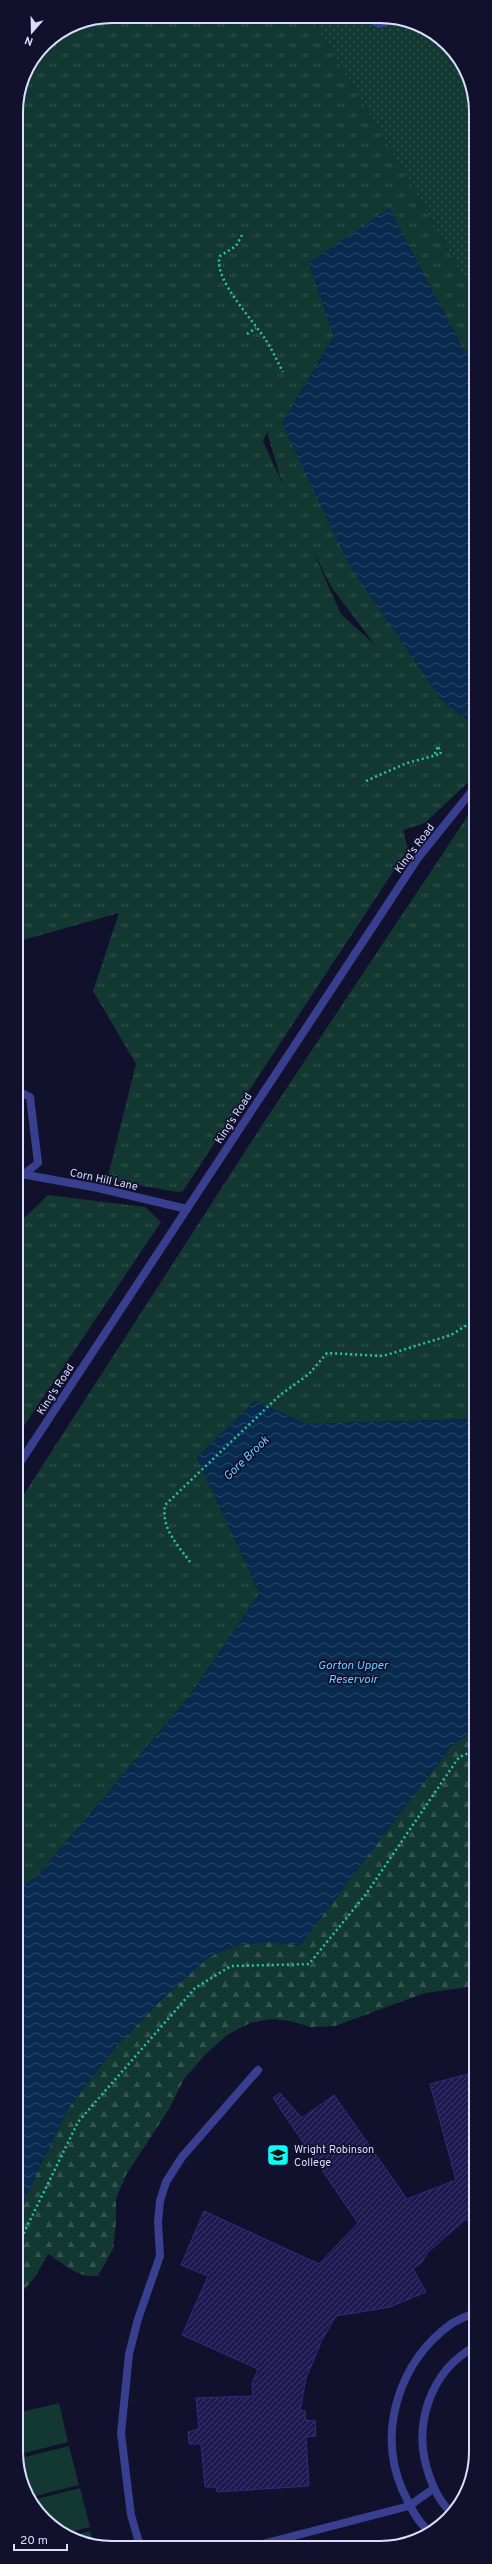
<svg xmlns="http://www.w3.org/2000/svg" width="492" height="2564" font-family="Overpass,sans-serif">
  <defs>
    <pattern id="grass-tufts" width="24" height="20" patternUnits="userSpaceOnUse"><rect width="24" height="20" fill="#123831"/><path d="M3 7l-1-3M5 7V3M7 7l1-3M15 17l-1-3M17 17v-4M19 17l1-3" fill="none" stroke="#345450"/></pattern>
    <pattern id="forest-firs" width="22" height="20" patternUnits="userSpaceOnUse"><rect width="22" height="20" fill="#123831"/><path d="M5 1l3.5 6h-7zM16 11l3.5 6h-7z" fill="#345450"/></pattern>
    <pattern id="park-dots" width="8" height="8" patternUnits="userSpaceOnUse"><rect width="8" height="8" fill="#123831"/><path d="M2 2h.1M6 6h.1" fill="none" stroke="#345450" stroke-width="1.8" stroke-linecap="round"/></pattern>
    <pattern id="water-waves" width="16" height="10" patternUnits="userSpaceOnUse"><rect width="16" height="10" fill="#072a4e"/><path d="M0 5q4-4 8 0t8 0" fill="none" stroke="#2b4869"/></pattern>
    <pattern id="building-hatch" width="6" height="6" patternUnits="userSpaceOnUse"><rect width="6" height="6" fill="#1e1a4f"/><path d="M-1 1l2-2M0 6l6-6M5 7l2-2" fill="none" stroke="#3e3b69"/></pattern>
  </defs>
  <rect width="100%" height="100%" fill="#11102d"/>
  <path fill="url(#grass-tufts)" fill-rule="evenodd" d="M112,16L311,17L402,168L475,297V371L389,209L309,263L334,336L282,423L440,698L475,726V776L425,823L403,830L408,849L183,1191L178,1192L107,1180L136,1064L93,991L119,913L16,942V106L23,75L44,44L76,23ZM267,432L282,483L263,441ZM312,549L332,588L375,645L341,614Z
    M475,805L476,1419L307,1424L255,1401L197,1458L260,1593L188,1698L36,1878L17,1888V1505L266,1119Z
    M48,1195L145,1207L161,1222L17,1436L16,1226Z"/>
  <path fill="url(#forest-firs)" d="M476,1730V1986L425,1993L335,2026L311,2027L290,2021L271,2019L250,2023L227,2035L206,2054L184,2079L169,2109L126,2175L116,2198V2222L113,2249L98,2276C79,2279 63,2263 48,2254C40,2269 31,2286 17,2295V2215L67,2110L114,2049L160,2001L207,1958L237,1945L268,1942L300,1945L452,1745Z"/>
  <path fill="url(#park-dots)" d="M311,17L399,18L428,29L452,49L475,100V297L402,168Z"/>
  <path fill="#123831" d="M59,2403L68,2442L17,2455V2413Z
    M69,2446L79,2485L32,2497L17,2464V2459Z
    M80,2488L90,2527L63,2534L40,2515L33,2500Z
    M90,2531L94,2546L68,2537Z"/>
  <path fill="url(#water-waves)" d="M389,208L475,371V726L440,698L349,565L282,423L334,336L309,263Z
    M255,1401L307,1424L476,1419V1730L452,1745L300,1945L268,1942L237,1945L207,1958L160,2001L114,2049L67,2110L17,2215V1888L36,1878L188,1698L260,1593L197,1458Z"/>
  <path fill="url(#building-hatch)" stroke="#312b7d" d="M476,2072V2226L466,2219L428,2252L422,2262L413,2269L426,2292L390,2307L336,2316L322,2340L306,2378L300,2411L305,2410L306,2421L315,2420L316,2436L306,2437L309,2486L217,2492L216,2487H205L201,2444H189L188,2432L199,2429L196,2398L253,2396L252,2384L258,2369L182,2335L208,2276L181,2265L204,2211L319,2264L358,2223L273,2098L280,2093L302,2118L334,2095L407,2199L456,2180L430,2084Z"/>
  <g fill="none" stroke-linecap="round" stroke-linejoin="round">
    <path stroke="#28c6a9" stroke-width="2.5" stroke-dasharray="2 3" stroke-linecap="butt" d="M242,235L236,246L220,256C212,278 254,321 265,339C272,349 277,361 283,372
      M247,334L256,328
      M366,781L407,763L441,754L438,746L434,756
      M190,1562C177,1544 161,1528 165,1505L280,1395L309,1374L327,1353L383,1356L451,1335L475,1320
      M17,2247L78,2122L195,1988L231,1966L309,1964L366,1894L459,1757L476,1750"/>
    <path stroke="#383f8f" stroke-width="8" d="M368,18L379,24L398,18
      M16,1051L17,1048
      M16,1090L30,1097L38,1163L23,1175
      M453,2514C441,2504 434,2490 429,2475C412,2427 429,2371 476,2346
      M430,2532C417,2522 409,2504 402,2489C377,2430 400,2361 451,2324C459,2319 468,2316 476,2312
      M140,2546L131,2515L121,2433L129,2354L138,2319L160,2256L158,2222L160,2201L166,2182L182,2157L258,2070
      M251,2547L409,2506L433,2489"/>
    <path stroke="#383f8f" stroke-width="8" d="M16,1173L98,1188L187,1209
      M17,1467L418,858L475,787"/>
  </g>
  <defs>
    <g id="school-square" transform="scale(1.15)"><rect x="-9" y="-9" width="18" height="18" rx="4" fill="#08fff8" stroke="#11102d"/><path d="M0-5L7-2L0 1L-7-2ZM-4 1L0 2.5L4 1V4Q0 6-4 4Z" fill="#111"/></g>
  </defs>
  <g fill-rule="evenodd">
    <use href="#school-square" x="278" y="2155"/>
  </g>
  <g text-anchor="middle" stroke-width="3.5" stroke-linejoin="round" paint-order="stroke">
    <g font-size="11" fill="#dcdcff" stroke="#11102d">
      <text transform="translate(414 848) rotate(-53)" y="4">King's Road</text>
      <text transform="translate(233 1118) rotate(-57)" y="4">King's Road</text>
      <text transform="translate(104 1179) rotate(12)" y="4">Corn Hill Lane</text>
      <text transform="translate(55 1389) rotate(-57)" y="4">King's Road</text>
    </g>
    <g font-size="11" fill="#dcdcff" stroke="#11102d" text-anchor="start">
      <text x="294" y="2153">Wright Robinson<tspan x="294" dy="13">College</tspan></text>
    </g>
    <g font-size="12" font-style="italic" fill="#6acdff" stroke="#11102d">
      <text transform="translate(246 1458) rotate(-44)" y="4">Gore Brook</text>
      <text x="353" y="1669">Gorton Upper<tspan x="353" dy="14">Reservoir</tspan></text>
    </g>
  </g>
  <path d="M0 0H492V2564H0ZM112 23H380A89 89 0 0 1 469 112V2452A89 89 0 0 1 380 2541H112A89 89 0 0 1 23 2452V112A89 89 0 0 1 112 23Z" fill="#11102d" fill-rule="evenodd"/>
  <path fill="none" stroke="#dcdcff" stroke-width="2" d="M112 23H380A89 89 0 0 1 469 112V2452A89 89 0 0 1 380 2541H112A89 89 0 0 1 23 2452V112A89 89 0 0 1 112 23Z"/>
  <g transform="translate(32 32) rotate(200)" stroke="#11102d" stroke-width="3" paint-order="stroke">
  <path d="M0-3L7 15L0 10L-7 15Z" fill="#dcdcff"/>
  <text y="-6" font-size="11" font-weight="bold" text-anchor="middle" fill="#dcdcff">N</text>
  </g>
  <path d="M14 2544v6h53v-6" fill="none" stroke="#dcdcff" stroke-width="2"/>
  <text x="20" y="2544" font-size="12" fill="#dcdcff" stroke="#11102d" stroke-width="3" paint-order="stroke">20 m</text>
</svg>
